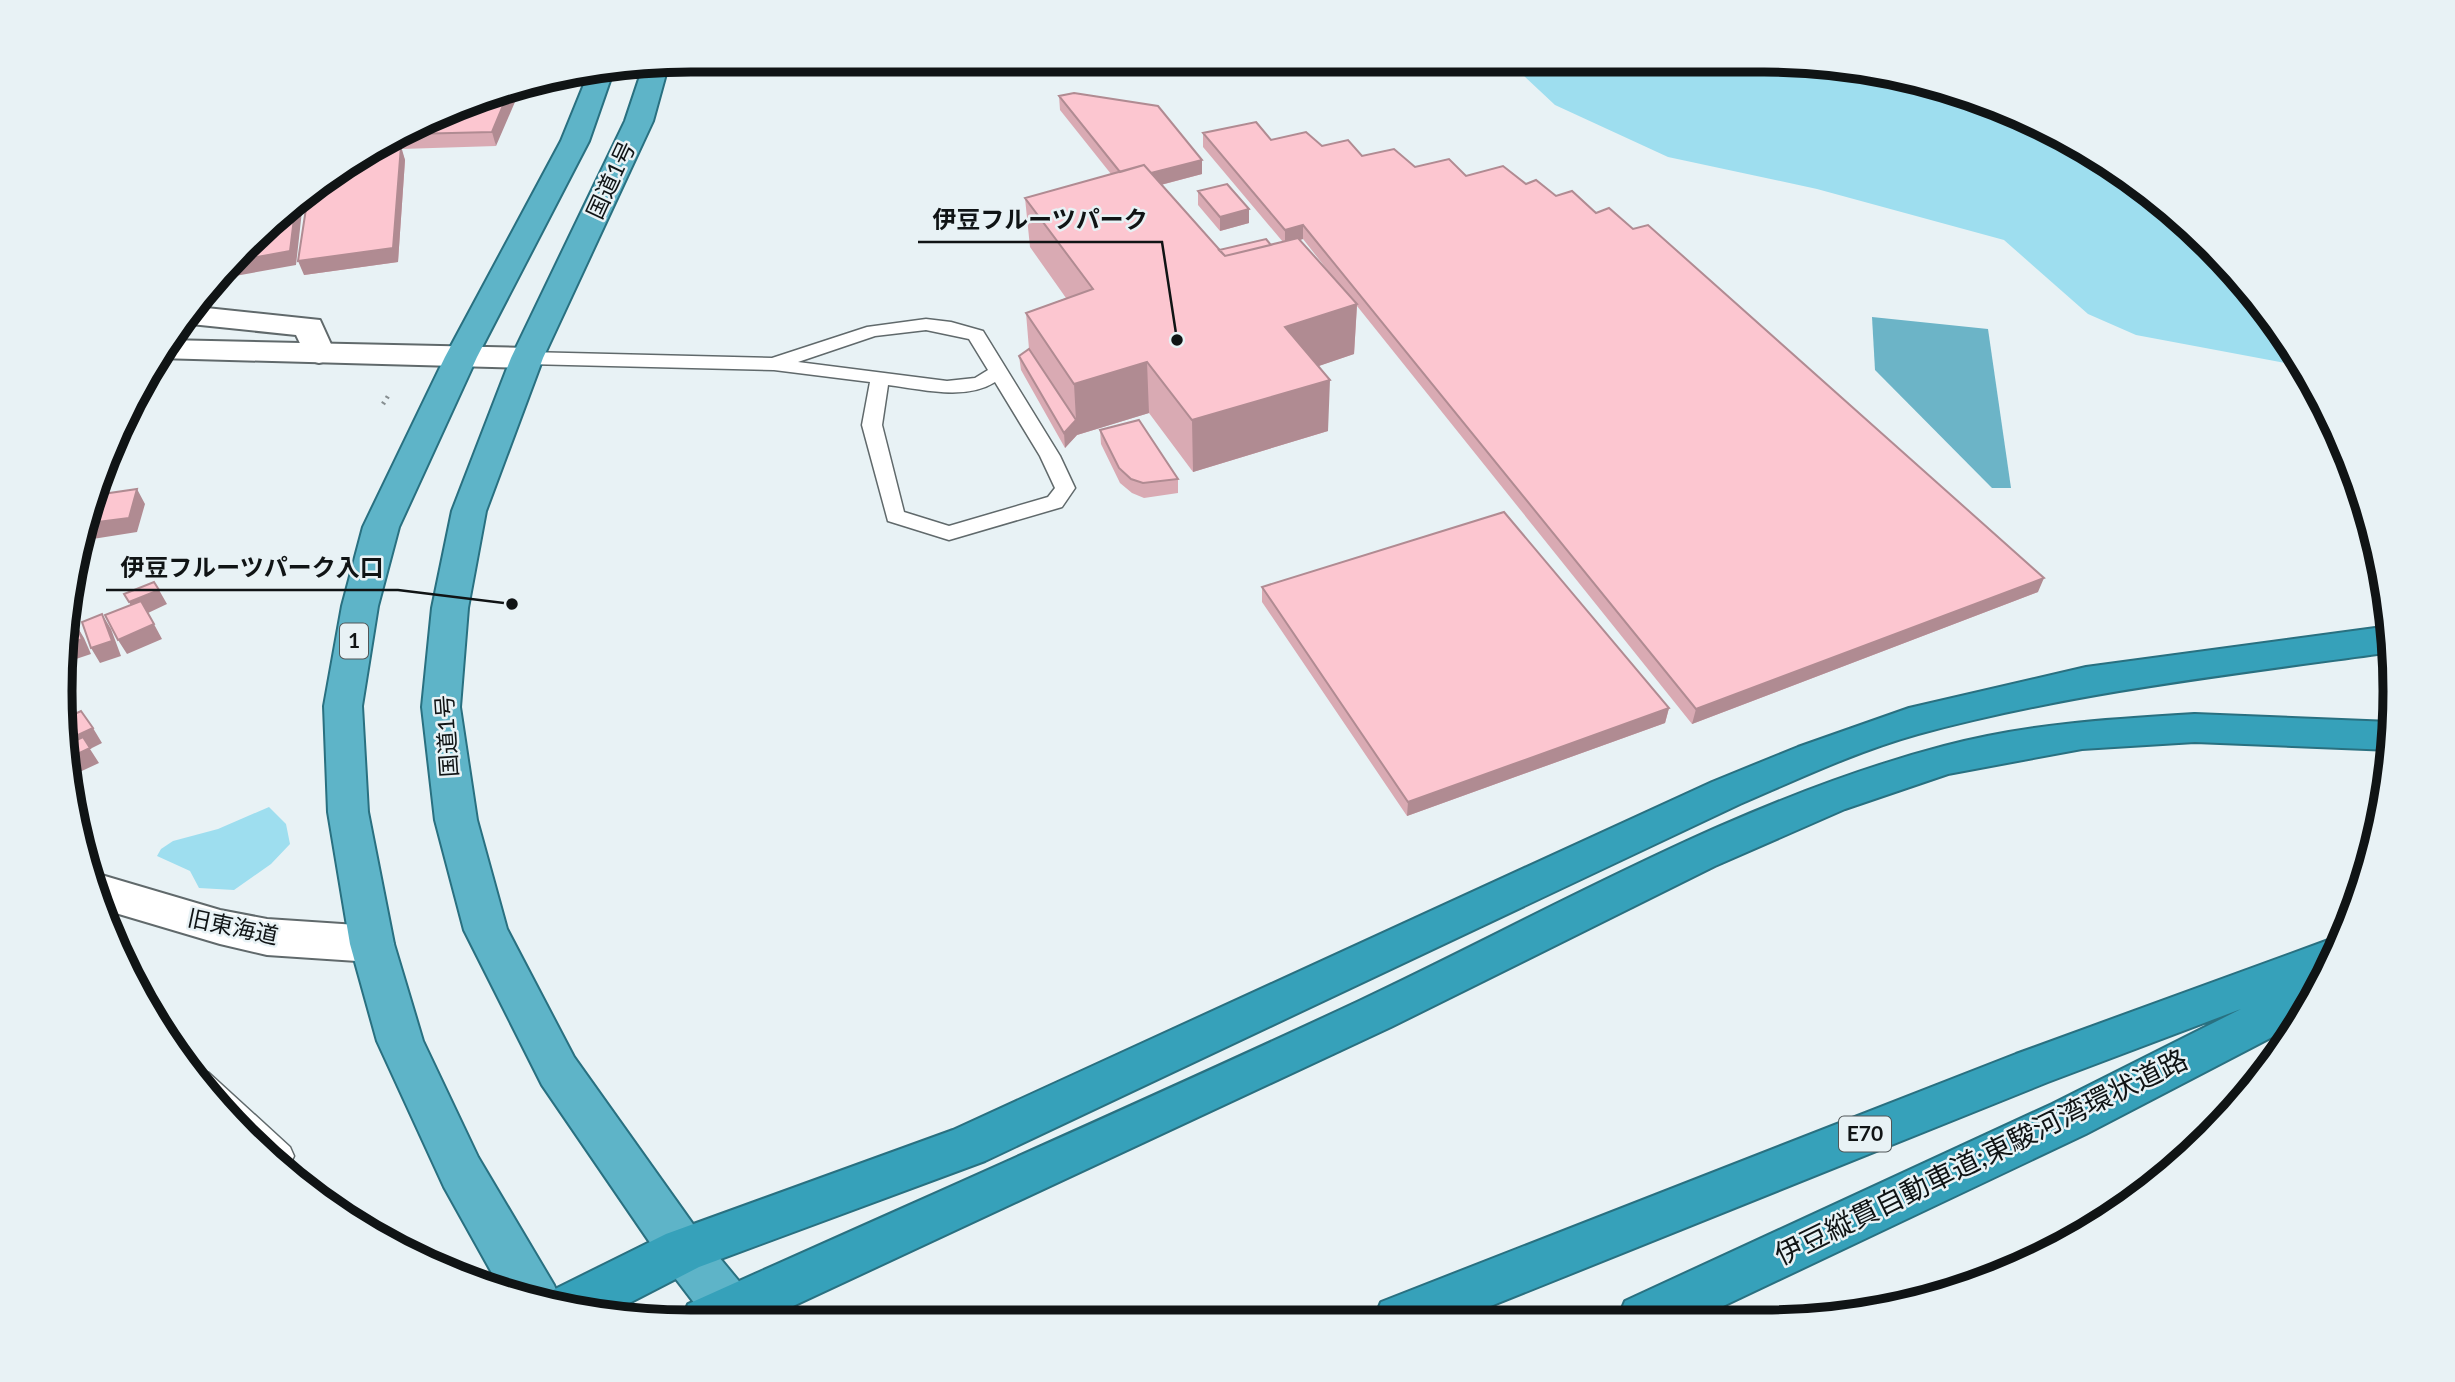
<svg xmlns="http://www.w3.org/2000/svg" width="2455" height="1382" font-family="Lato,'Noto Sans JP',sans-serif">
  <rect width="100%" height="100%" fill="#e8f2f5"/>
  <path fill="#9edeef" d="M1507,60L1805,61L1967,93L2080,144L2181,216L2265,307L2302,366L2136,335L2088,314L2004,240L1817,189L1668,157L1555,105Z
    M269,807L286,824L290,844L271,864L234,890L199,888L190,871L157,856L161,849L173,841L218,829Z"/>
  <path fill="#6cb4c7" d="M1872,317L1988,329L2011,488H1992L1875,370Z"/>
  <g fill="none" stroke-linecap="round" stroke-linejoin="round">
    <g stroke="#60696b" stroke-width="3">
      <path id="service" d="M926,319L951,322L983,331L1060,456L1075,488L1062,507L949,540L888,521L862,425L870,382L774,370L527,364L518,358L527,352L772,358L867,327ZM926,330L969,339L988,370L975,378L947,381L798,362L875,336ZM995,382L1040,456L1055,488L1048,497L949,526L904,512L882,425L888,385C921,389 965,401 995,382Z
        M199,1069L209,1073L290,1147L294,1156L290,1165L216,1107L194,1071Z"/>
    </g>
    <g stroke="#60696b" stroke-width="4">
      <path id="minor" d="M197,307L320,320L335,353L330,360L319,363L308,360L296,335L181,323Z
        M98,874L220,910L267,919L372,926L387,932L394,944L387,956L372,962L267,955L220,944L102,909L94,875Z"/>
    </g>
    <g stroke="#60696b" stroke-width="4">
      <path id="tertiary" d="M166,340L527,348L538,351L543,358L538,365L527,368L158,358Z"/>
    </g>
    <g stroke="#297080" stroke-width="4">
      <path id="trunk" d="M669,63L653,121L543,358L486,511L468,608L460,707L477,820L507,929L574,1057L700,1234L747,1291L762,1304L769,1321H708L666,1266L542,1085L464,930L435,820L422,707L432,608L452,511L511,358L625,121L643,67Z
        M613,72L589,141L477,357L399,527L378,606L362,706L368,812L394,944L423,1041L478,1157L554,1285L561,1302L559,1306L527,1301L502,1291L444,1187L377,1041L350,944L328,812L324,706L342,606L363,527L445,357L561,141L587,77Z"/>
    </g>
    <g stroke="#297080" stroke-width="4">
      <path id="motorway" d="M2390,626L2392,652C2233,674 2073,692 1918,734C1857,751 1798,779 1740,804L985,1161L699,1267L608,1314L545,1304L551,1291L666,1234L953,1130L1712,782L1798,747L1909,708L2086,667Z
        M2195,714L2391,722V750L2195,742L2082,749L1948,774L1845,809L1715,866L1391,1027L761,1321H681L688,1304C912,1203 1137,1105 1359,1001C1550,911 1738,800 1944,746C2026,724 2111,719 2195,714Z
        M2334,938L2341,940L2311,1007L2299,1023L2086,1134L1698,1318H1618L1625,1301L2052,1104L2241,1009L2048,1082L1461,1318L1374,1319L1381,1302L2016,1054Z"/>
    </g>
    <path stroke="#878f91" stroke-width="4.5" stroke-dasharray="2 5" stroke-linecap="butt" d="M383,404L390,393"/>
    <use href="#service" fill="#fff" fill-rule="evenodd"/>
    <use href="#minor" fill="#fff" fill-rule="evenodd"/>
    <use href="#tertiary" fill="#fff" fill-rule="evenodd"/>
    <use href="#trunk" fill="#5eb4c8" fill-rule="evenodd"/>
    <use href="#motorway" fill="#36a1ba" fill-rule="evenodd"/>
  </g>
  <path fill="#d9aab3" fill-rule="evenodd" d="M488,93L496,146L401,149L405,160L398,262L304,275L309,189Z
    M1059,96L1202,174L1161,185L1219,250L1271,245L1283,242L1203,147V133L1322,146L1415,167L1466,176L2038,592L1692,724L1357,306L1354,354L1318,366L1328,431L1193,472L1149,413L1077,435L1065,448L1021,370L1019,356L1029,349L1026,313L1066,298L1030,247L1025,198L1111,174L1060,110ZM1303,239L1336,281L1300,240Z
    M1198,191L1249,223L1220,231L1198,205Z
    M1100,430L1178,479V493L1144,498L1132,493L1120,483L1101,444Z
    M1262,587L1669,708L1665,723L1407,816L1262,602Z"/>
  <path fill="#b08b92" d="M521,88L496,146L492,132L510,89Z
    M401,146L405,160L398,262L304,275L298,261Z
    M1202,160V174L1126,194V180Z
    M304,193L296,265L224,278L296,202Z
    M1249,209V223L1220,231V217Z
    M1303,225V239L1285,244V230Z
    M1357,304L1354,354L1284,378L1285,327Z
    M1147,362L1149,413L1077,435L1065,448L1064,433L1076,420L1074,384Z
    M1330,380L1328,431L1193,472L1192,420Z
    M137,489L145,504L137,532L80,541L82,524Z
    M2044,578L2038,592L1692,724L1696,709Z
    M159,590L167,604L148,613L162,639L127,654L118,640L137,617L129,602Z
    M102,614L111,629L121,656L100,663L91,648Z
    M75,623L84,638L91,654L76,659L69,648Z
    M1669,708L1665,723L1407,816L1408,802Z
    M93,728L102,743L90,749L99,763L71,776L63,742Z"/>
  <path fill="#fcc6d0" stroke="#b08b92" stroke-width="2" d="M510,89L492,132L411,134L488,93Z
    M1074,93L1158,106L1202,160L1151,173L1144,165L1120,172L1059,96Z
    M1256,122L1271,140L1306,132L1322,146L1348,140L1362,156L1394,149L1415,167L1449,159L1466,176L1503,166L1526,184L1536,180L1556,196L1572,191L1596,213L1609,208L1633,229L1648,225L2044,578L1696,709L1303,225L1285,230L1203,133Z
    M401,146L393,248L298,261L309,189L386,148Z
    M1144,165L1225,256L1298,238L1357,304L1285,327L1330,380L1192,420L1147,362L1074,384L1026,313L1093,289L1025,198Z
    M1227,184L1249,209L1220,217L1198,191Z
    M296,202L290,251L241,260Z
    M1266,239L1271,245L1225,256L1219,250Z
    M1029,349L1076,420L1064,433L1019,356Z
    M1139,420L1178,479L1143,483L1131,479L1119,468L1100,430Z
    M137,489L129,518L82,524L96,495Z
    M1504,512L1669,708L1408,802L1262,587Z
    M154,582L159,590L129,602L124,594Z
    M141,601L154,624L118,640L105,615Z
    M102,614L112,641L91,648L82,622Z
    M75,623L82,639L70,644L71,625Z
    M81,711L93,728L63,742L61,732L62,720Z
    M83,737L90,748L67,759L64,746Z"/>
  <g text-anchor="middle" stroke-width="5" stroke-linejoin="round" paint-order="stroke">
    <g fill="#e8f2f5" stroke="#515758" stroke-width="2">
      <rect x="340" y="623.5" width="28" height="35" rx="5"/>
      <rect x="1839" y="1116.5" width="52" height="35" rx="5"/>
    </g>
    <g font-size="21" font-weight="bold" fill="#101415">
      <text x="354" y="648">1</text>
      <text x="1865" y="1141">E70</text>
    </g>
    <g font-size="23" fill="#101415" stroke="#e8f2f5">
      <text transform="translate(611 180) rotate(-65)" y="8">国道1号</text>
      <text transform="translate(447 736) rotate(-94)" y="8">国道1号</text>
      <text transform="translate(233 927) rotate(12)" y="8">旧東海道</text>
    </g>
    <g font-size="28" fill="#101415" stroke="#e8f2f5">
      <text transform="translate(1981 1157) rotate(-26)" y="10">伊豆縦貫自動車道;東駿河湾環状道路</text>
    </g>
  </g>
  <path d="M0 0H2455V1382H0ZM691 72H1764A619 619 0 0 1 2383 691V691A619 619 0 0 1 1764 1310H691A619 619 0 0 1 72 691V691A619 619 0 0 1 691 72Z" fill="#e8f2f5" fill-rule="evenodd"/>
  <path fill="none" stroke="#101415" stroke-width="9" d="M691 72H1764A619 619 0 0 1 2383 691V691A619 619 0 0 1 1764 1310H691A619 619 0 0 1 72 691V691A619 619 0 0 1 691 72Z"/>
  <path fill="none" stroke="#101415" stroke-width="2.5" d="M1177 340L1162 242H918M512 604L398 590H106"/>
  <g fill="#101415" stroke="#e8f2f5" stroke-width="2.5">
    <circle cx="1177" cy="340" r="7"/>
    <circle cx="512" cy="604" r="7"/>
  </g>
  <g font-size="24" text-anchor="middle" font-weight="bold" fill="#101415" stroke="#e8f2f5" stroke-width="5" stroke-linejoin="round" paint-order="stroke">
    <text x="1040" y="228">伊豆フルーツパーク</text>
    <text x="252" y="576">伊豆フルーツパーク入口</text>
  </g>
</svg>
